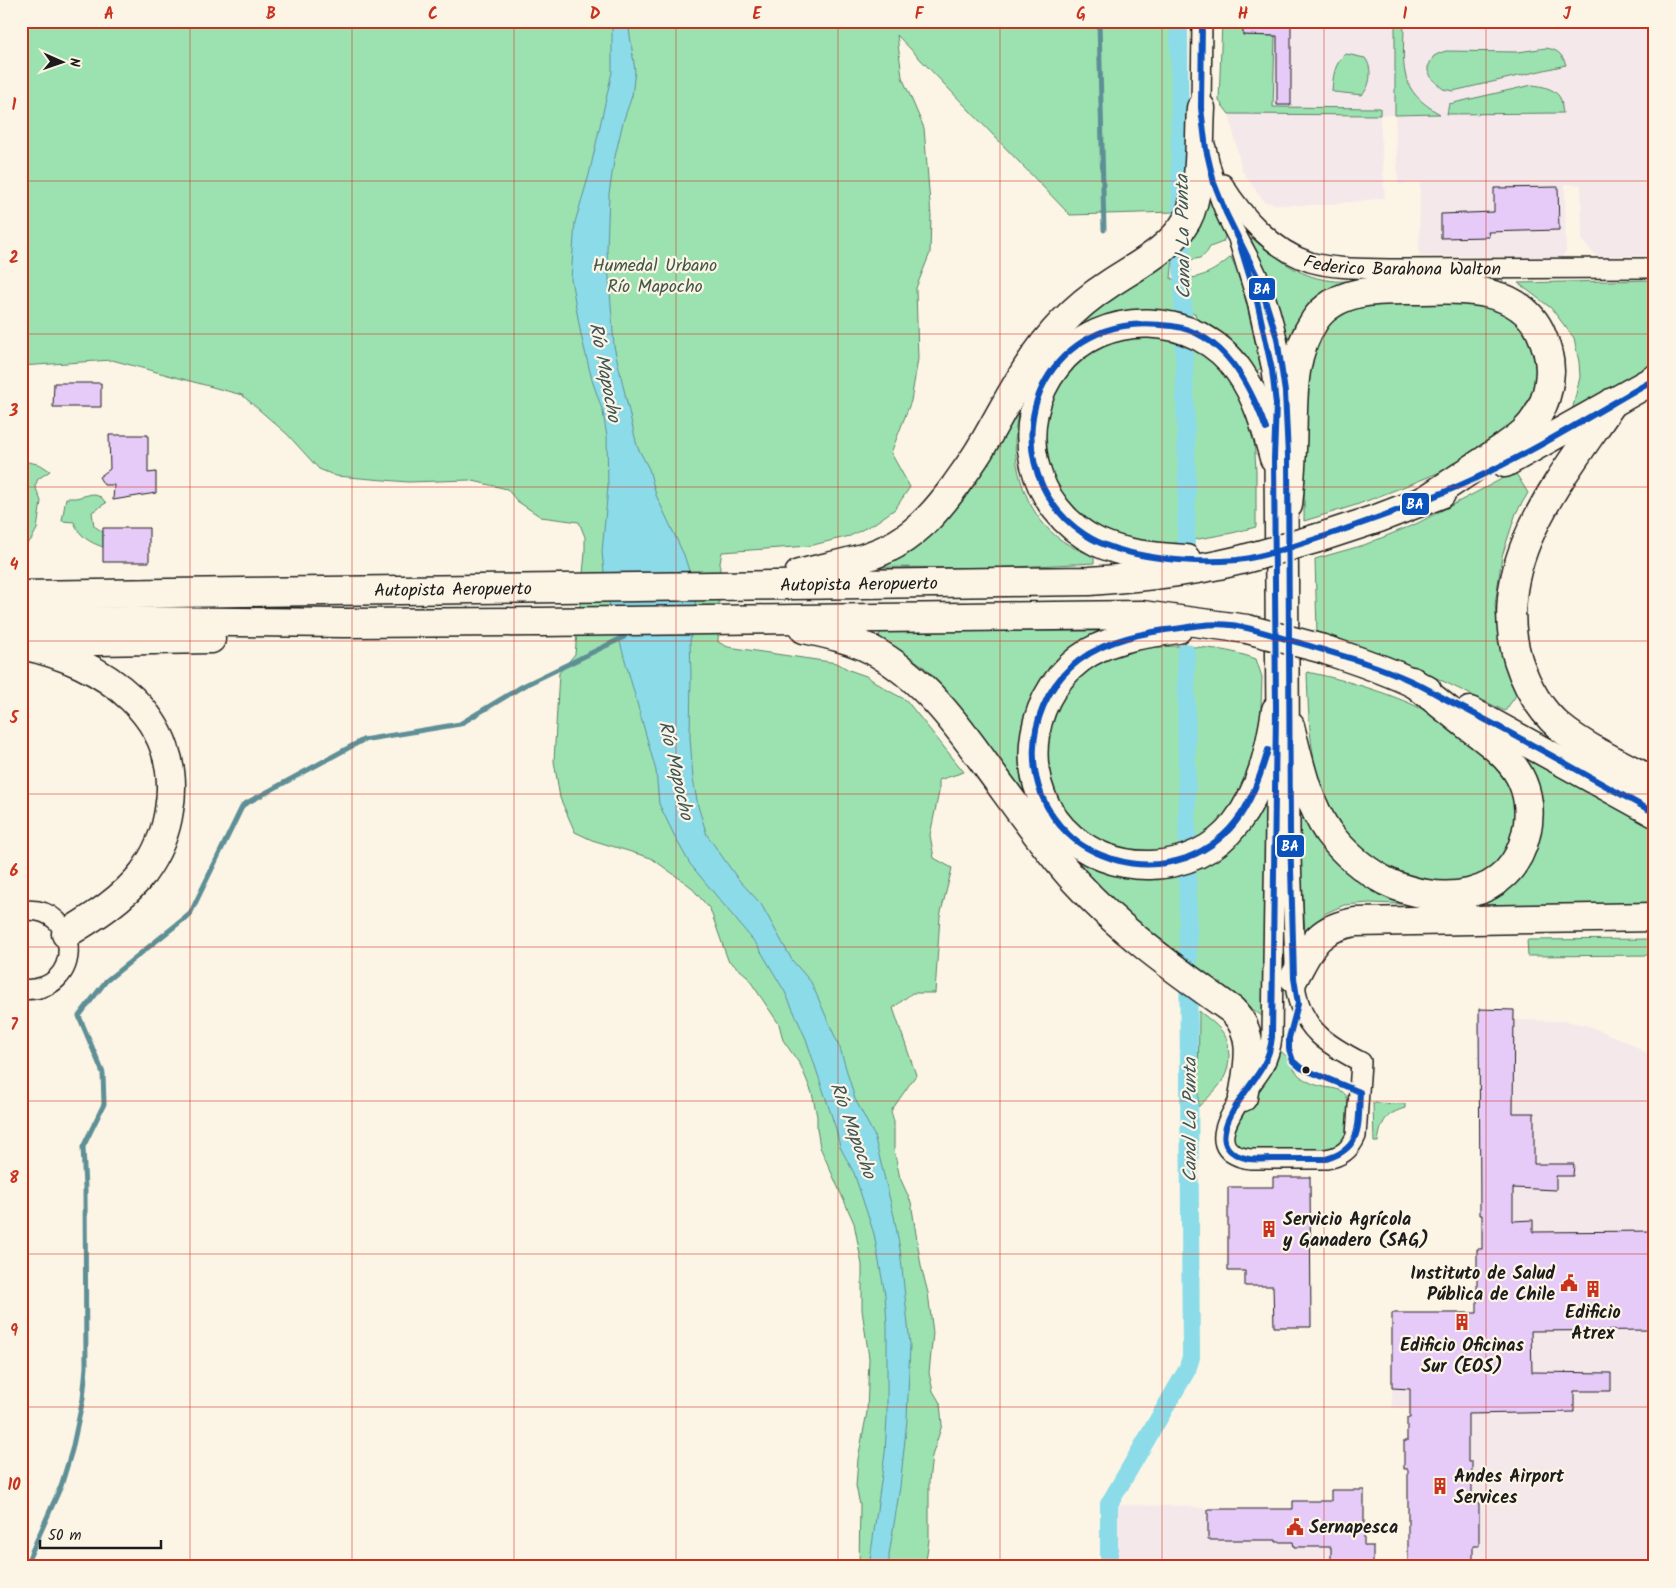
<svg xmlns="http://www.w3.org/2000/svg" width="1676" height="1588" font-family="Kalam,sans-serif">
  <rect width="100%" height="100%" fill="#fcf5e5"/>
  <filter id="ink" filterUnits="userSpaceOnUse"><feTurbulence type="fractalNoise" baseFrequency=".02" numOctaves="2"/><feDisplacementMap in="SourceGraphic" scale="10" xChannelSelector="R" yChannelSelector="G"/><feConvolveMatrix kernelMatrix="1 2 1 2 8 2 1 2 1" color-interpolation-filters="sRGB"/></filter>
  <g filter="url(#ink)">
    <path fill="#f5e8eb" d="M1222,21H1655V256L1597,257L1582,241L1581,185L1565,184L1566,252L1562,257L1419,256L1420,183L1398,184L1395,115H1380L1385,198L1324,205H1283L1264,202L1242,171L1229,114L1219,101Z
      M1479,1009L1514,1010V1020L1565,1021L1589,1026L1630,1043L1655,1059V1567H1408V1470L1404,1469V1441H1410V1437H1407V1418H1410V1409L1392,1408V1313H1477V1249L1482,1248V1221L1480,1215Z
      M1293,1501H1314L1364,1546H1373V1567H1116V1505L1185,1506L1208,1509L1293,1512Z"/>
    <path fill="#9ce2b0" stroke="#5c7f66" d="M21,21H1172L1175,212L1070,215L897,35L902,77L924,128L931,216L930,253L916,288L918,359L911,401L891,453L910,487L895,509L875,523L850,536L809,546L722,552L720,563L718,642L728,647L837,663L849,670L866,676L889,691L906,700L964,772L939,780V792L930,835L934,858L952,868L940,916L935,993H912L893,1008L916,1075L891,1111L894,1122V1150L900,1178L911,1202L921,1266L928,1293L933,1333L929,1373L933,1391L940,1403L942,1425L932,1456L929,1481V1540L925,1567H859L860,1505L856,1486L858,1459L867,1412L869,1358L862,1310V1265L854,1223L820,1147L817,1129V1116L812,1093L801,1066L783,1040L779,1024L746,975L728,960L710,909L690,886L651,858L592,840L575,832L560,798L554,761L559,673L575,654L585,553V537L579,522L541,517L517,501L507,489L469,480L408,482L336,476L319,469L287,434L242,395L112,360L21,366Z
      M1222,21H1243V35L1275,36L1273,107L1380,108V115L1229,114L1219,101Z
      M1395,21H1404C1404,66 1396,89 1440,114L1395,115Z
      M1546,48C1557,50 1562,53 1566,65L1453,91L1443,89L1432,79L1428,71V67L1431,61L1434,56L1440,53L1446,51L1518,52Z
      M1346,54L1365,58C1373,68 1371,86 1362,95L1334,92L1332,91C1333,77 1334,63 1346,54Z
      M1532,85C1543,86 1557,89 1561,100C1562,104 1562,110 1563,113L1447,114L1449,104Z
      M1206,180L1225,237L1223,242L1210,247C1202,264 1189,259 1173,257L1171,279C1198,280 1211,274 1231,257L1243,289L1261,368L1257,371L1250,370L1196,321L1195,313L1175,314L1065,340L1068,330L1172,251H1185L1187,232Z
      M1255,237C1274,257 1298,276 1327,280C1337,282 1348,281 1358,280L1292,340H1285L1262,266L1251,239Z
      M1655,280V366L1569,416L1573,407L1580,377L1579,362L1574,338L1551,308L1518,283Z
      M1385,301L1497,303L1526,324L1539,363L1535,387L1524,414L1500,437L1471,459L1416,482L1356,505L1304,521L1305,387L1310,364L1318,341L1330,323L1358,306Z
      M1121,331L1194,341L1233,382L1246,409L1254,438L1256,471V527L1232,533L1165,545L1122,538L1088,522L1070,505L1048,473L1042,432L1062,368Z
      M1020,404C1017,417 1015,430 1015,443C1016,482 1033,525 1069,545C1077,550 1086,552 1094,556V563L995,568L879,567L878,561Z
      M29,462L41,465L50,471L38,479L35,486L41,501L37,529L31,540L21,549V464Z
      M1515,472L1528,493L1516,513L1502,556L1495,605L1501,654L1517,694L1505,711L1401,661L1317,633L1315,559L1364,545L1418,523Z
      M92,494L101,497L106,503L92,512L94,526L103,532V547C89,542 80,537 74,522L62,521L66,498H76Z
      M882,631H1098L1048,674L1031,700L1025,720L1035,803L1030,809L965,714L946,690L923,666L900,650L876,639Z
      M1176,646C1205,647 1229,649 1256,659L1262,677L1261,708L1258,748L1248,792L1197,846L1124,854L1081,835L1055,802L1043,751L1045,726L1073,682L1086,671L1121,653L1145,648Z
      M1307,672C1352,681 1418,701 1455,728C1465,736 1473,746 1483,754C1504,773 1516,782 1516,813C1517,826 1514,842 1506,853C1490,876 1461,887 1433,882C1396,876 1361,856 1339,825C1335,819 1332,811 1329,804C1323,792 1317,779 1315,766C1309,735 1308,703 1307,672Z
      M1515,753L1655,827V906H1459L1369,903L1344,905L1326,913L1305,933L1297,804L1406,898L1523,868Z
      M1269,784V1014L1262,1016L1141,928L1070,859L1075,854L1128,877L1158,880L1185,874L1216,858Z
      M1655,939V955L1528,956L1527,940Z
      M1199,1011C1209,1019 1225,1030 1228,1043C1229,1046 1228,1051 1229,1055C1229,1080 1216,1090 1198,1107Z
      M1280,1051C1290,1056 1292,1070 1301,1077C1330,1099 1354,1072 1348,1126C1346,1139 1338,1147 1326,1150L1252,1151L1236,1145L1233,1139V1128L1274,1053Z
      M1373,1103L1405,1104V1108C1385,1114 1381,1122 1378,1142H1374Z"/>
    <path fill="#8cdbe8" stroke="#5f8f96" d="M612,21H628L635,71L632,96L623,122L614,161L609,194L607,250L614,346L637,446L649,469L656,495L684,555L693,583L696,608L690,641L691,674L690,737L693,779L698,806L707,835L738,879L761,904L792,960L811,982L840,1048L855,1099L874,1135L894,1216L900,1249L910,1344L907,1420L900,1487L889,1555V1567H869L885,1453L887,1417V1324L885,1295L874,1234L854,1173L840,1147L836,1129L806,1039L785,992L757,945L690,864L677,841L659,804L656,771L606,592L602,552L608,487L607,437L603,412L592,380L581,335L571,279L575,222L589,175L612,72Z"/>
    <g fill="none" stroke-linecap="round" stroke-linejoin="round">
      <path stroke="#5f8f96" stroke-width="5" d="M1099,21L1104,230
        M25,1567L61,1486L72,1450L83,1399L86,1367L85,1188L83,1147L104,1104L103,1073L79,1016L106,981L190,914L243,805L363,740L460,724L523,686L624,637"/>
      <path stroke="#8cdbe8" stroke-width="18" d="M1179,21L1180,175L1187,483L1186,543
        M1109,1567V1504L1187,1370L1191,1357L1186,652"/>
    </g>
    <path fill="#e6caf8" stroke="#1c1c1c" d="M1243,21H1291V105H1277V36L1243,35Z
      M1558,187L1559,230L1488,232L1489,237L1441,238V214L1494,212V188Z
      M54,383H101V407H53Z
      M109,435H148V473L156,472V493L113,500L114,485H104L99,477L110,469Z
      M103,528H149V562H103Z
      M1479,1009L1514,1010L1513,1113H1534V1164H1574L1573,1176H1556V1190L1513,1188V1221L1533,1220V1232L1655,1231V1330L1531,1331L1532,1372L1611,1373V1391H1574V1412L1468,1414V1462H1472V1503H1479V1546H1473V1567H1408V1469H1404V1441H1407V1418H1410V1389L1392,1388V1313H1477V1249H1482V1215H1480Z
      M1273,1177H1310L1311,1327H1274L1273,1286H1245V1271H1228V1187H1273Z
      M1331,1490H1364V1546H1373V1567H1331V1547H1294L1293,1542H1276V1540H1208V1509H1293V1501H1331Z"/>
    <g fill="none" stroke-linecap="round" stroke-linejoin="round">
      <g stroke="#1c1c1c" stroke-width="22">
        <g id="minor">
          <path d="M1202,21L1201,108L1203,119"/>
          <path d="M1206,148C1211,171 1217,193 1226,214C1236,237 1251,259 1260,282C1274,319 1283,358 1285,397"/>
          <path id="s1" d="M1223,184C1243,216 1273,250 1310,262C1338,270 1369,268 1398,269L1655,268"/>
          <path d="M1239,242L1257,301L1272,370L1276,404L1274,458L1276,721"/>
          <path d="M1276,751L1272,1037C1271,1048 1268,1057 1263,1067C1248,1092 1191,1150 1250,1159H1326C1341,1157 1350,1150 1356,1136L1361,1062C1328,1045 1303,1030 1296,991L1290,831L1288,494"/>
          <path d="M21,911C82,901 86,996 21,989"/>
        </g>
      </g>
      <g stroke="#1c1c1c" stroke-width="31">
        <g id="highway">
          <path d="M1613,402C1562,478 1488,562 1518,660C1526,685 1539,709 1560,727C1585,748 1625,766 1655,782"/>
          <path d="M1505,463L1655,379"/>
          <path d="M1288,505C1290,487 1291,468 1292,449C1294,406 1289,358 1315,320C1338,287 1383,290 1419,290C1462,289 1517,286 1540,331C1546,344 1550,357 1550,371C1549,394 1541,416 1524,432C1513,442 1499,450 1487,459C1466,473 1445,487 1424,501"/>
          <path d="M1318,538L1379,518L1441,494"/>
          <path d="M1186,559C1156,557 1125,555 1097,542C1031,510 1010,424 1056,366C1101,307 1197,310 1239,371C1257,396 1266,428 1274,458"/>
          <path d="M799,574C832,565 866,561 896,544C921,529 938,509 955,486C964,473 974,460 982,446C1007,403 1028,358 1062,323C1076,308 1092,295 1109,284C1136,266 1171,249 1187,220C1202,192 1199,140 1201,108"/>
          <path id="s2" d="M21,595L1090,581C1146,577 1204,571 1259,555"/>
          <path d="M21,622L133,621L344,623L539,622L1142,615L1247,629"/>
          <path d="M804,629C827,634 851,639 872,650C922,677 956,723 988,768C1016,806 1043,845 1075,881C1121,932 1177,971 1232,1010C1257,1034 1248,1067 1243,1097"/>
          <path d="M1178,629C1147,633 1117,637 1090,652C1029,688 1014,776 1062,829C1108,879 1195,877 1236,823C1261,791 1270,749 1276,710"/>
          <path d="M39,642L211,639"/>
          <path d="M21,645C103,661 185,717 169,810C166,832 156,855 143,873C123,899 94,917 66,934"/>
          <path d="M1323,649C1358,661 1394,672 1427,690"/>
          <path d="M1470,711L1655,813"/>
          <path d="M1290,726C1299,761 1307,802 1328,832C1343,852 1363,869 1385,881C1438,907 1511,902 1526,834C1531,815 1529,793 1519,775C1507,754 1487,741 1468,726C1449,711 1430,696 1412,681"/>
          <path d="M1294,978C1311,946 1316,929 1355,922L1655,917"/>
        </g>
      </g>
      <use href="#minor" stroke="#fcf5e5" stroke-width="19"/>
      <use href="#highway" stroke="#fcf5e5" stroke-width="28"/>
      <g stroke="#1c1c1c" stroke-width="31" stroke-linecap="butt">
        <path id="highway-bridge" d="M1259,555L1318,538
          M1247,629L1323,649"/>
      </g>
      <use href="#highway-bridge" stroke="#fcf5e5" stroke-width="28"/>
      <g stroke="#fcf5e5" stroke-width="10">
        <path id="bus-1" d="M1202,21L1201,108L1206,149L1214,183L1226,213L1259,280L1277,338L1285,392L1288,456L1290,831L1294,978L1298,1004L1289,1038V1049L1293,1061L1301,1068L1360,1092C1358,1125 1363,1148 1326,1159C1308,1159 1290,1159 1272,1159C1265,1159 1257,1160 1249,1159C1192,1148 1250,1090 1263,1066C1268,1057 1271,1047 1272,1037L1276,710L1274,458L1276,404L1272,370L1257,301L1239,242
          M1266,429C1250,385 1224,333 1172,326C1146,323 1121,323 1097,334C1014,371 1010,485 1084,534C1121,559 1193,564 1237,560C1269,556 1306,542 1337,532C1383,516 1429,500 1474,479C1536,450 1595,413 1655,379
          M1268,750C1254,799 1236,839 1186,858C1162,866 1140,867 1116,860C1099,855 1081,847 1068,834C1021,790 1023,712 1070,668C1096,644 1131,635 1165,630C1187,628 1209,622 1231,625C1254,628 1277,637 1300,643C1336,654 1374,664 1409,680C1425,687 1441,697 1457,705C1524,739 1589,777 1655,813"/>
      </g>
      <use href="#bus-1" stroke="#0951bc" stroke-width="6"/>
    </g>
  </g>
  <path fill="none" stroke="#c8321e" stroke-width="1" stroke-opacity="0.55" d="M190,21V1567M352,21V1567M514,21V1567M676,21V1567M838,21V1567M1000,21V1567M1162,21V1567M1324,21V1567M1486,21V1567M21,181H1655M21,334H1655M21,487H1655M21,641H1655M21,794H1655M21,947H1655M21,1101H1655M21,1254H1655M21,1407H1655"/>
  <defs>
    <g id="building-bare" transform="scale(1.35)"><path d="M-4-6H4V6H1V3H-1V6H-4ZM-2.5-4.3h1.7v1.8h-1.7ZM.8-4.3h1.7v1.8H.8ZM-2.5-1h1.7V.8h-1.7ZM.8-1h1.7V.8H.8Z" fill="#c8321e" stroke="#fcf5e5" stroke-width="2.5" paint-order="stroke"/></g>
    <g id="civic-bare" transform="scale(1.35)"><path d="M-.6-6.5H3V-4.5H.6V-3L4-1V1h2V6H-6V1h2V-1L-.6-3ZM-1.2 2.5V6h2.4V2.5Z" fill="#c8321e" stroke="#fcf5e5" stroke-width="2.5" paint-order="stroke"/></g>
  </defs>
  <g fill-rule="evenodd">
    <use href="#building-bare" x="1269" y="1229"/>
    <use href="#civic-bare" x="1569" y="1283"/>
    <use href="#building-bare" x="1593" y="1289"/>
    <use href="#building-bare" x="1462" y="1322"/>
    <use href="#building-bare" x="1440" y="1486"/>
    <use href="#civic-bare" x="1295" y="1527"/>
  </g>
  <circle fill="#1c1c1c" stroke="#fcf5e5" stroke-width="2" cx="1306" cy="1070" r="4.5"/>
  <g text-anchor="middle" stroke-width="4.5" stroke-linejoin="round" paint-order="stroke">
    <g font-size="18" fill="#1c1c1c" stroke="#fcf5e5">
      <text dy="6" stroke="none"><textPath href="#s1" startOffset="212">Federico Barahona Walton</textPath></text>
      <text dy="6" stroke="none"><textPath href="#s2" startOffset="838">Autopista Aeropuerto</textPath></text>
      <text dy="6" stroke="none"><textPath href="#s2" startOffset="432">Autopista Aeropuerto</textPath></text>
    </g>
    <g font-size="18" fill="#425748" stroke="#fcf5e5">
      <text x="655" y="271">Humedal Urbano<tspan x="655" dy="21">Río Mapocho</tspan></text>
    </g>
    <g font-size="18" font-weight="bold" fill="#1c1c1c" stroke="#fcf5e5" text-anchor="start">
      <text x="1283" y="1225">Servicio Agrícola<tspan x="1283" dy="21">y Ganadero (SAG)</tspan></text>
      <text x="1555" y="1279" text-anchor="end">Instituto de Salud<tspan x="1555" dy="21">Pública de Chile</tspan></text>
      <text x="1593" y="1318" text-anchor="middle">Edificio<tspan x="1593" dy="21">Atrex</tspan></text>
      <text x="1462" y="1351" text-anchor="middle">Edificio Oficinas<tspan x="1462" dy="21">Sur (EOS)</tspan></text>
      <text x="1454" y="1482">Andes Airport<tspan x="1454" dy="21">Services</tspan></text>
      <text x="1309" y="1533">Sernapesca</text>
    </g>
    <g font-size="19" font-style="italic" fill="#3e5559" stroke="#fcf5e5">
      <text transform="translate(1182 237) rotate(-91)" y="7">Canal La Punta</text>
      <text transform="translate(606 372) rotate(79)" y="7">Río Mapocho</text>
      <text transform="translate(677 770) rotate(77)" y="7">Río Mapocho</text>
      <text transform="translate(1189 1120) rotate(-90)" y="7">Canal La Punta</text>
      <text transform="translate(854 1130) rotate(70)" y="7">Río Mapocho</text>
    </g>
  </g>
  <g stroke="#fcf5e5" stroke-width="2">
    <rect x="1248" y="277" width="28" height="24" rx="5" fill="#0951bc"/>
    <rect x="1401" y="492" width="29" height="24" rx="5" fill="#0951bc"/>
    <rect x="1276" y="834" width="29" height="24" rx="5" fill="#0951bc"/>
  </g>
  <g font-size="14" text-anchor="middle" font-weight="bold" fill="#fff">
    <text x="1262" y="294">BA</text>
    <text x="1415" y="509">BA</text>
    <text x="1290" y="851">BA</text>
  </g>
  <rect width="1676" height="1588" fill="none" stroke="#fcf5e5" stroke-width="55"/>
  <g transform="translate(62 62) rotate(92)" stroke="#fcf5e5" stroke-width="4" paint-order="stroke">
  <path d="M0-4L9 19L0 12L-9 19Z" fill="#1c1c1c"/>
  <text y="-8" font-size="14" font-weight="bold" text-anchor="middle" fill="#1c1c1c">N</text>
  </g>
  <path d="M40 1540v8h121v-8" fill="none" stroke="#1c1c1c" stroke-width="2.5"/>
  <text x="48" y="1540" font-size="15" fill="#1c1c1c" stroke="#fcf5e5" stroke-width="4" paint-order="stroke">50 m</text>
  <rect x="28" y="28" width="1620" height="1532" fill="none" stroke="#c8321e" stroke-width="2"/>
  <g font-size="16" text-anchor="middle" font-weight="bold" fill="#c8321e">
    <text x="109" y="19">A</text>
    <text x="271" y="19">B</text>
    <text x="433" y="19">C</text>
    <text x="595" y="19">D</text>
    <text x="757" y="19">E</text>
    <text x="919" y="19">F</text>
    <text x="1081" y="19">G</text>
    <text x="1243" y="19">H</text>
    <text x="1405" y="19">I</text>
    <text x="1567" y="19">J</text>
    <text x="14" y="110">1</text>
    <text x="14" y="263">2</text>
    <text x="14" y="416">3</text>
    <text x="14" y="570">4</text>
    <text x="14" y="723">5</text>
    <text x="14" y="876">6</text>
    <text x="14" y="1030">7</text>
    <text x="14" y="1183">8</text>
    <text x="14" y="1336">9</text>
    <text x="14" y="1490">10</text>
  </g>
</svg>
